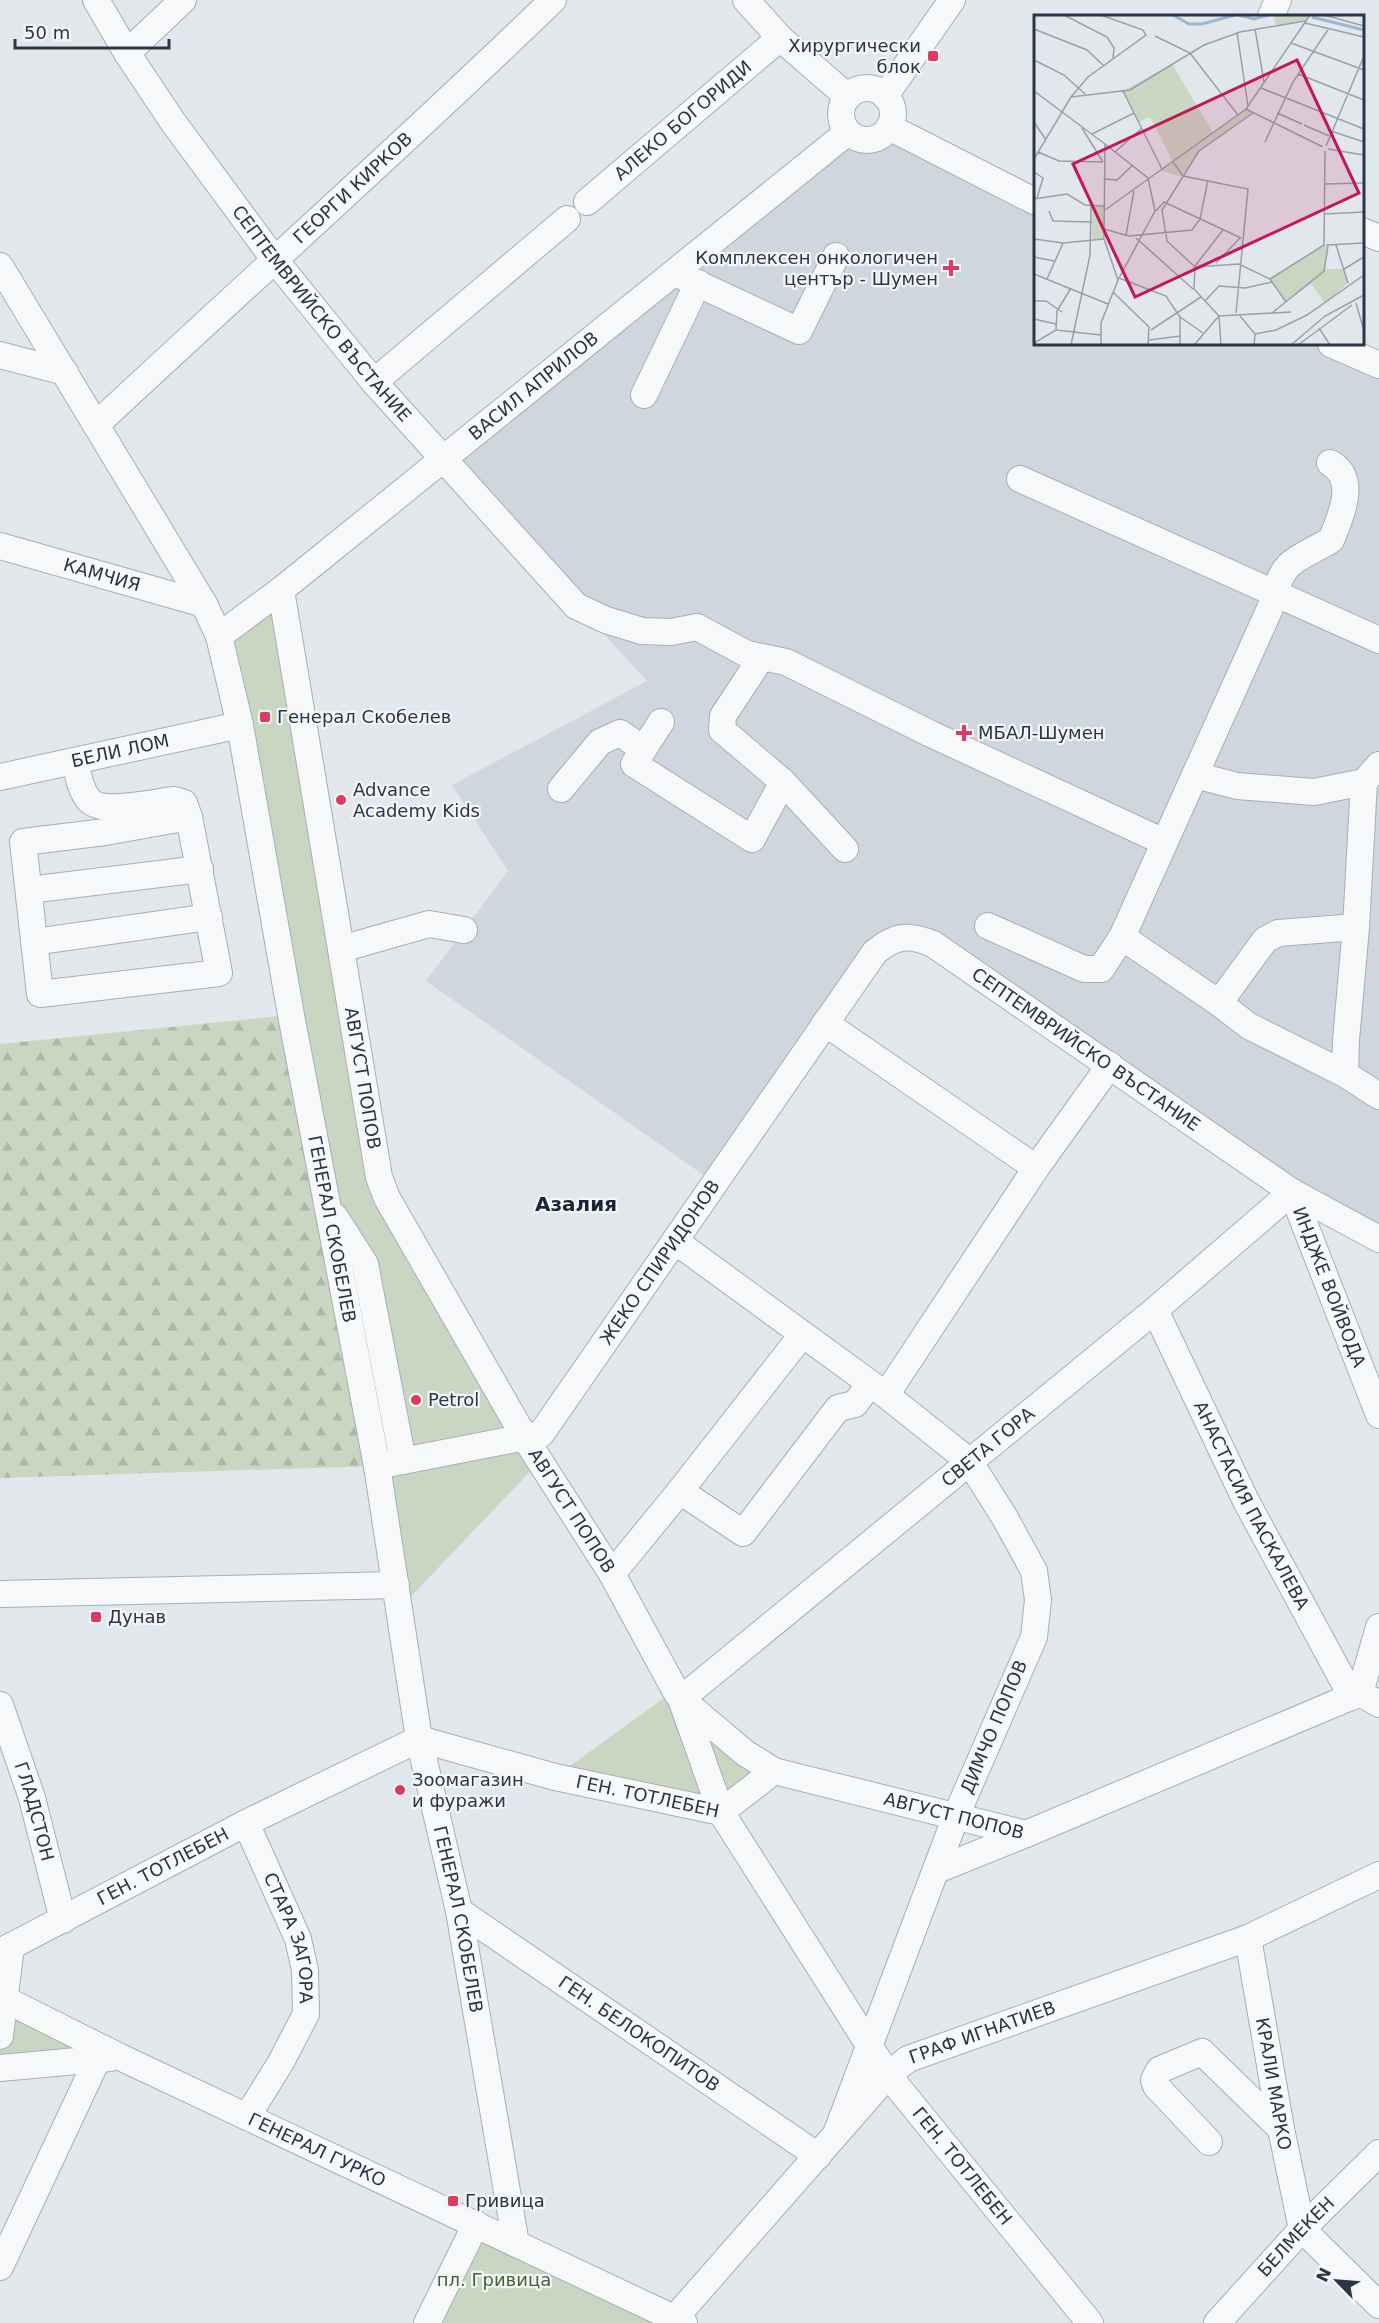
<svg xmlns="http://www.w3.org/2000/svg" width="1379" height="2323" font-family="'DejaVu Sans',sans-serif">
  <defs>
    <pattern id="forest-firs" width="22" height="20" patternUnits="userSpaceOnUse" patternTransform="scale(1.5)"><rect width="22" height="20" fill="#c9d7c2"/><path d="M5 1l3.5 6h-7zM16 11l3.5 6h-7z" fill="#adb9a8"/></pattern>
  </defs>
  <rect width="100%" height="100%" fill="#e2e7ec"/>
  <path fill="#d0d6de" d="M888,126L1035,201L1036,344H1331L1379,365V1239L933,944L889,941L715,1183L426,981L508,871L452,785L647,681L442,459L846,132L858,140L880,141Z"/>
  <path fill="#c9d7c2" d="M281,590L379,1177L541,1460L400,1608L219,636Z
    M675,1690L774,1771L721,1812L555,1777Z
    M0,1997L120,2057L0,2068Z
    M476,2224L684,2323H427Z"/>
  <path fill="url(#forest-firs)" d="M291,1015L377,1466L0,1478V1044Z"/>
  <g fill="none" stroke-linecap="round" stroke-linejoin="round">
    <g stroke="#a6aeb7" stroke-width="28">
      <g id="minor">
        <path id="s1" d="M96,0L127,53L173,122L274,259L374,382L576,606L606,620L642,631L671,632L697,627L747,654L786,662L931,734L1164,842"/>
        <path d="M746,0L780,38L848,97"/>
        <path d="M1271,16L1278,0"/>
        <path d="M127,53L183,0"/>
        <circle cx="867" cy="114" r="26"/>
        <path d="M885,96L952,0"/>
        <path d="M889,127L1036,202"/>
        <path id="s2" d="M587,202L780,38"/>
        <path d="M1362,231L1379,238"/>
        <path id="s3" d="M0,266L204,604L219,636L240,725L291,1015L377,1466L419,1739L459,1911L516,2244"/>
        <path d="M675,273L799,331L836,256"/>
        <path d="M1331,344L1379,365"/>
        <path d="M0,355L65,372"/>
        <path d="M374,382L567,219"/>
        <path d="M644,395L698,283"/>
        <path id="s4" d="M97,424C249,282 404,144 553,0"/>
        <path d="M1330,463C1358,478 1341,517 1331,540C1304,557 1280,559 1276,595L1122,937L1219,1003L1249,1026L1345,1074L1379,1096"/>
        <path d="M1020,479L1379,640"/>
        <path id="s5" d="M0,546L204,604"/>
        <path id="s6" d="M281,590L379,1177L387,1198L525,1438L612,1574L675,1690L681,1699L745,1753L774,1771L1026,1834L1360,1693L1379,1704"/>
        <path id="s7" d="M219,636L281,590L848,132"/>
        <path d="M761,658L723,716L722,730L783,782L845,849"/>
        <path d="M661,722L634,764L752,839L783,782"/>
        <path d="M75,761C78,774 80,791 90,801C103,814 156,802 174,800L184,803L189,817"/>
        <path d="M1195,775L1237,786L1314,792L1364,782"/>
        <path id="s8" d="M0,777L240,725"/>
        <path d="M561,789L600,742L620,733L643,749"/>
        <path d="M189,817L219,973L40,994L23,842L105,832Z"/>
        <path d="M29,890L200,869"/>
        <path d="M988,926L1084,969H1101L1122,937"/>
        <path d="M34,942L209,917"/>
        <path d="M341,949L429,924L464,930"/>
        <path d="M1219,1003L1265,940L1278,933L1356,927"/>
        <path d="M825,1023L1036,1168"/>
        <path d="M1345,1074L1346,1040L1356,927L1364,782L1379,765"/>
        <path id="s9" d="M1292,1192L1379,1415"/>
        <path d="M335,1217L365,1264L403,1461"/>
        <path d="M675,1241L886,1395L969,1461L1005,1518L1034,1571L1038,1600L1034,1637L956,1816L836,2134"/>
        <path id="s10" d="M1155,1310L1246,1501L1352,1697"/>
        <path d="M886,1395L1036,1168L1110,1065"/>
        <path id="s11" d="M377,1466L541,1434L875,952C896,935 908,934 933,944L1292,1192L1379,1239"/>
        <path d="M680,1491L743,1533L838,1408L855,1404L870,1384"/>
        <path d="M612,1574L680,1491L802,1335"/>
        <path d="M0,1594L396,1585"/>
        <path d="M1360,1693L1379,1627"/>
        <path id="s12" d="M0,1705L32,1798L63,1920"/>
        <path id="s13" d="M774,1771L721,1812L681,1699L1155,1310L1292,1192"/>
        <path id="s14" d="M246,1823L298,1939L305,1970L306,2014L281,2062L247,2117"/>
        <path d="M937,1870L1026,1834"/>
        <path id="s15" d="M459,1911L818,2156"/>
        <path id="s16" d="M1248,1938L1281,2129L1302,2229L1379,2305"/>
        <path id="s17" d="M0,1952L246,1823L419,1739L555,1777L721,1812L888,2075L1090,2323"/>
        <path id="s18" d="M0,1997L120,2057L684,2323"/>
        <path d="M0,2036L11,1946"/>
        <path d="M0,2068L110,2058"/>
        <path d="M1209,2142L1156,2086L1154,2080L1159,2070L1202,2052L1281,2129"/>
        <path d="M0,2267L97,2060"/>
        <path id="s19" d="M674,2319L888,2075L908,2059L1248,1938L1379,1875"/>
        <path d="M427,2323L476,2224"/>
        <path id="s20" d="M1217,2323L1302,2229L1379,2153"/>
      </g>
    </g>
    <use href="#minor" stroke="#f6f8fa" stroke-width="26"/>
  </g>
  <g fill="#de3b61" stroke="#f3f6f9" stroke-width="2">
    <rect x="927" y="50" width="12" height="12" rx="3"/>
    <path d="M948 259h6v6h6v6h-6v6h-6v-6h-6v-6h6z"/>
    <rect x="259" y="711" width="12" height="12" rx="3"/>
    <path d="M961 724h6v6h6v6h-6v6h-6v-6h-6v-6h6z"/>
    <circle cx="341" cy="800" r="6"/>
    <circle cx="416" cy="1400" r="6"/>
    <rect x="90" y="1611" width="12" height="12" rx="3"/>
    <circle cx="400" cy="1790" r="6"/>
    <rect x="447" y="2195" width="12" height="12" rx="3"/>
  </g>
  <g text-anchor="middle" stroke-width="4.5" stroke-linejoin="round" paint-order="stroke">
    <g font-size="18" fill="#283647" stroke="#f3f6f9" text-anchor="start">
      <text x="921" y="52" text-anchor="end">Хирургически<tspan x="921" dy="21">блок</tspan></text>
      <text x="938" y="264" text-anchor="end">￼Комплексен онкологичен<tspan x="938" dy="21">център - Шумен</tspan></text>
      <text x="277" y="723">Генерал Скобелев</text>
      <text x="978" y="739">МБАЛ-Шумен</text>
      <text x="353" y="796">Advance<tspan x="353" dy="21">Academy Kids</tspan></text>
      <text x="428" y="1406">Petrol</text>
      <text x="108" y="1623">Дунав</text>
      <text x="412" y="1786">Зоомагазин<tspan x="412" dy="21">и фуражи</tspan></text>
      <text x="465" y="2207">Гривица</text>
    </g>
    <g font-size="18" fill="#283647" stroke="#f3f6f9">
      <text dy="6" stroke="none"><textPath href="#s2" startOffset="126">АЛЕКО БОГОРИДИ</textPath></text>
      <text dy="6" stroke="none"><textPath href="#s4" startOffset="348">ГЕОРГИ КИРКОВ</textPath></text>
      <text dy="6" stroke="none"><textPath href="#s1" startOffset="387">СЕПТЕМВРИЙСКО ВЪСТАНИЕ</textPath></text>
      <text dy="6" stroke="none"><textPath href="#s7" startOffset="402">ВАСИЛ АПРИЛОВ</textPath></text>
      <text dy="6" stroke="none"><textPath href="#s5" startOffset="106">КАМЧИЯ</textPath></text>
      <text dy="6" stroke="none"><textPath href="#s8" startOffset="123">БЕЛИ ЛОМ</textPath></text>
      <text dy="6" stroke="none"><textPath href="#s11" startOffset="1002">СЕПТЕМВРИЙСКО ВЪСТАНИЕ</textPath></text>
      <text dy="6" stroke="none"><textPath href="#s6" startOffset="495">АВГУСТ ПОПОВ</textPath></text>
      <text dy="6" stroke="none"><textPath href="#s3" startOffset="1034">ГЕНЕРАЛ СКОБЕЛЕВ</textPath></text>
      <text dy="6" stroke="none"><textPath href="#s11" startOffset="376">ЖЕКО СПИРИДОНОВ</textPath></text>
      <text dy="6" stroke="none"><textPath href="#s9" startOffset="102">ИНДЖЕ ВОЙВОДА</textPath></text>
      <text dy="6" stroke="none"><textPath href="#s13" startOffset="584">СВЕТА ГОРА</textPath></text>
      <text dy="6" stroke="none"><textPath href="#s10" startOffset="218">АНАСТАСИЯ ПАСКАЛЕВА</textPath></text>
      <text dy="6" stroke="none"><textPath href="#s6" startOffset="981">АВГУСТ ПОПОВ</textPath></text>
      <text transform="translate(994 1727) rotate(-67)" y="6">ДИМЧО ПОПОВ</text>
      <text dy="6" stroke="none"><textPath href="#s17" startOffset="706">ГЕН. ТОТЛЕБЕН</textPath></text>
      <text dy="6" stroke="none"><textPath href="#s12" startOffset="112">ГЛАДСТОН</textPath></text>
      <text dy="6" stroke="none"><textPath href="#s6" startOffset="1502">АВГУСТ ПОПОВ</textPath></text>
      <text dy="6" stroke="none"><textPath href="#s17" startOffset="184">ГЕН. ТОТЛЕБЕН</textPath></text>
      <text dy="6" stroke="none"><textPath href="#s3" startOffset="1736">ГЕНЕРАЛ СКОБЕЛЕВ</textPath></text>
      <text dy="6" stroke="none"><textPath href="#s14" startOffset="124">СТАРА ЗАГОРА</textPath></text>
      <text dy="6" stroke="none"><textPath href="#s15" startOffset="218">ГЕН. БЕЛОКОПИТОВ</textPath></text>
      <text dy="6" stroke="none"><textPath href="#s19" startOffset="429">ГРАФ ИГНАТИЕВ</textPath></text>
      <text dy="6" stroke="none"><textPath href="#s16" startOffset="148">КРАЛИ МАРКО</textPath></text>
      <text dy="6" stroke="none"><textPath href="#s18" startOffset="352">ГЕНЕРАЛ ГУРКО</textPath></text>
      <text dy="6" stroke="none"><textPath href="#s17" startOffset="1210">ГЕН. ТОТЛЕБЕН</textPath></text>
      <text dy="6" stroke="none"><textPath href="#s20" startOffset="117">БЕЛМЕКЕН</textPath></text>
    </g>
    <g font-size="18" fill="#416434" stroke="#f3f6f9">
      <text x="494" y="2286">пл. Гривица</text>
    </g>
    <g font-size="20" font-weight="bold" fill="#1a2637" stroke="#f3f6f9">
      <text x="576" y="1211">Азалия</text>
    </g>
  </g>
  <g transform="translate(1034 15)">
    <rect width="330" height="330" fill="#e2e7ec"/>
    <path d="M240,0H276L272,6L242,11ZM212,94L219,98L167,134L147,162L126,155ZM57,190L70,191V224H58ZM290,230L294,231L291,254H310L314,268L291,288L277,269L252,287L236,264Z" fill="#c9d7c2"/>
    <path d="M138,49L179,118L139,147L116,102L105,107L89,76Z" fill="#c9d7c2"/>
    <path fill="none" stroke="#9ab9d0" stroke-width="3" d="M139,0L155,9H168L201,0M205,0L220,4L235,0M278,2L330,15"/>
    <path fill="none" stroke="#98a0aa" stroke-width="1.5" d="M30,0L73,22L80,33L79,43M290,0L330,11M271,8L330,22M0,14L53,35L70,51M221,14L230,67M203,17L214,91M121,21L156,38L204,100M257,28L330,55M0,45L30,60L51,79M264,59L330,85M227,73L330,114M0,76L71,129L70,224L84,265L67,308V330M89,76L128,154M37,82L96,75L170,30L206,17L271,6M212,94L289,132M243,98L268,109M0,107L12,125M270,110L295,121M48,113L69,147M297,116L330,127M58,119L100,98M231,127L259,67L295,13M71,129L114,163L121,196L84,265M292,131L330,41M294,134L330,140M4,137L25,146L69,147M81,137L108,113M0,144L37,82L54,62L112,20L109,15L67,0M139,147L149,161L214,174L202,298M0,157L9,163L3,183M70,164L83,165L99,150M290,169L330,168M0,184L33,179L51,190L70,191M71,195L212,94L276,0M15,196L19,206L58,207M122,196L130,187L207,223M290,199L330,197M70,214L95,221M92,220L100,176M95,221L158,215L166,204L174,165M102,223L159,274M0,224L29,228L70,224M292,230L330,228M302,230L314,268M0,242L20,246M182,248L206,223M161,251L189,215M161,252L205,249L236,264L252,287M310,254L330,242M0,259L74,289M85,263L132,281L146,302V330M13,264L29,228M236,264L290,230L291,136M79,277L115,312L114,330M0,286H12L28,297M171,286L185,271L211,273L238,267M322,288L330,316M238,298L290,256L294,231M206,301L221,319L220,330M146,302L169,318M0,304L22,309M285,313L296,330M22,315L23,296L37,273M117,315L167,282M221,319L242,315L273,300L330,260M115,325L146,321M0,328L22,315L67,320M37,330L56,240L57,190M160,330L185,301L257,297M187,330L185,301L160,274L161,252L133,226L128,195L165,136L219,98M257,330L291,301L330,280M264,330L318,290"/>
    <path fill="#c2185b" fill-opacity="0.15" stroke="#c2185b" stroke-width="3" d="M263,45L325,178L101,282L39,149Z"/>
    <rect width="330" height="330" fill="none" stroke="#283647" stroke-width="3"/>
  </g>
  <g transform="translate(1337 2281) rotate(295)" stroke="#f3f6f9" stroke-width="4.5" paint-order="stroke">
  <path d="M0-4.5L10 22L0 15L-10 22Z" fill="#283647"/>
  <text y="-9" font-size="16" font-weight="bold" text-anchor="middle" fill="#283647">N</text>
  </g>
  <path d="M15 39v9h154v-9" fill="none" stroke="#283647" stroke-width="3"/>
  <text x="24" y="39" font-size="18" fill="#283647" stroke="#f3f6f9" stroke-width="4.5" paint-order="stroke">50 m</text>
</svg>
